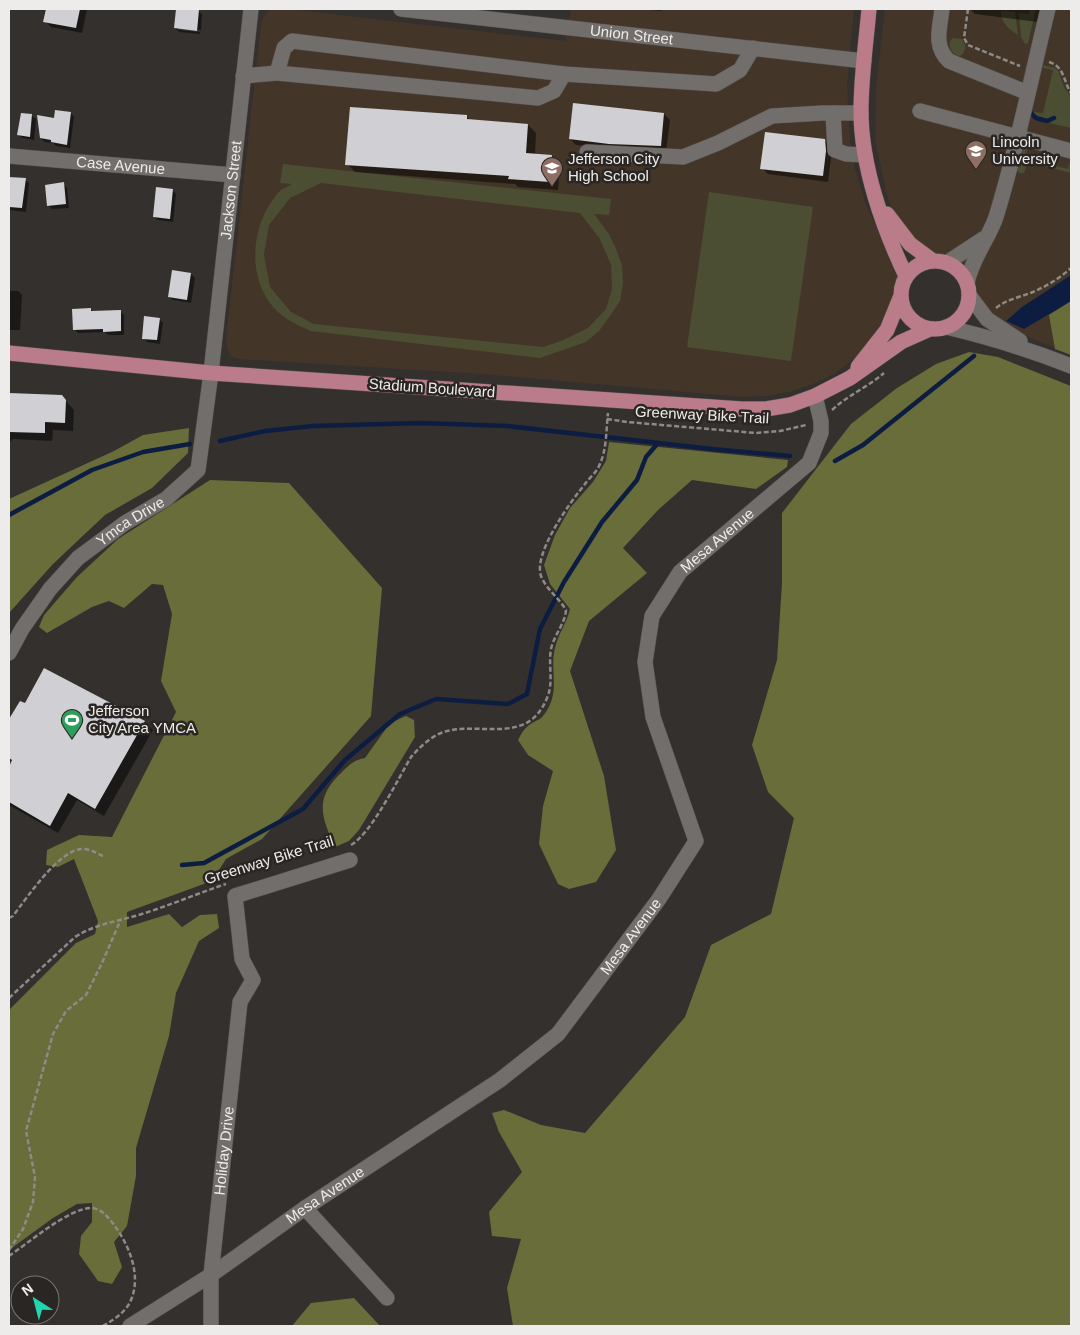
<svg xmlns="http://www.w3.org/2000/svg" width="1080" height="1335" font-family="Arial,sans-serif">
  <rect width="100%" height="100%" fill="#34302e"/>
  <path fill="#433628" d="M271,9H288L565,41L571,9H854L847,85L850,141L855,169L866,205L894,265L897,276L894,291L883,325L857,357L835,373L813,384L789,392L766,396L743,397L483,374L237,359L231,356L227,349L226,339L261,25L264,16Z
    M885,9H1071V354L1018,333L994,318L979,303L963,263L928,252L899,225L888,199L875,140L876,90Z"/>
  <path fill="#4b4e32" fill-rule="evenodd" d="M1030,9H1036L1028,43L1025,44L1021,37L1019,13L1029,14Z
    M1001,11L1015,12L1018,35C1009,30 1000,21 1001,11Z
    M953,38L962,39L966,47L962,55L959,56C952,54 949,49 950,41Z
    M1042,65L1055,68L1058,70L1064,87L1071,97V128L1049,123L1055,119L1054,116L1047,120L1037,117L1032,112L1043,113L1053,70L1044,68Z
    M1024,146L1027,149L1025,159L1068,169L1071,159V173L1028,162L1024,173H1019L1016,167Z
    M283,164L611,199L609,215L594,214L609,234L616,249L622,265L623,283L620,301L610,316L599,331L586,342L540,358L311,331C295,324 280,317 270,303C246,271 253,220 279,192C282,188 288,187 292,184L280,183ZM321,183L580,213L600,239L611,265L612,289L606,309L588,328L561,341L543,347L314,324L291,312L270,287L264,255L269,225L290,198Z
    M709,192L813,207L791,361L687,347Z"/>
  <path fill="#686d3a" d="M1071,301V355L1055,349L1049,315Z
    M969,352L998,357L1071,386V1326H513L507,1288L521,1239L492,1236L489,1212L522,1172L499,1132L492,1113L504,1110L541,1125L585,1133L685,1017L711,945L771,914L794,818L768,792L752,745L777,660L782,583V513L851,424L897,388L936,364Z
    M189,428L188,453L152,488L105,515L53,564L9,613V499L114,451L143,435Z
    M609,442L788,460L787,467L756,489L692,480L658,510L623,548L647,573L589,621L570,671L604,776L616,850L596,882L569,889L558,884L539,844L543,806L553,771L528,755L518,740C520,736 523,730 527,727C531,722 539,721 543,716C562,692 549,672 555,648C558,634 567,623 570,609L550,584L544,565L555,535L570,508L593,482L606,461Z
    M210,480L289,483L382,588L371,716L262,839L226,859L212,881L127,912V927L169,914L182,927L200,915L217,914L219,928L199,941L176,993L169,1036L136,1148V1176L127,1226L114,1242L122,1267L112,1284L98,1281L79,1254L81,1236L92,1222V1203L77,1204L53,1218L9,1250V1010L76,943L95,934L98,921L74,859L58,867L46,865L47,850L79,835L112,837L176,712L161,681L172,614L163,585L152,584L124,608L109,601L92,607L47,633L39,627L44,615L77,577L118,539Z
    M406,716L414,720L415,737L359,830L349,841L335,847C321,816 314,798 342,772C349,765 354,760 365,758L390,723Z
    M354,1298L380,1326H292L311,1303Z"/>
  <path fill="#0d1d42" d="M1071,275V301L1024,329L1006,321L1022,307Z"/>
  <path fill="#0007" d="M47,9H87L82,33L51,27L45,21Z
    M177,9L199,11L202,15L201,30L178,27V30L200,32V34L179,32L175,28Z
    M638,9H661V11Z
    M970,9H1039L1038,22L975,14Z
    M71,113L74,117L70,148L56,146L53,143L45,142L41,138L55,119Z
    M664,114L670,120L666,152L616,149L576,145L570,139Z
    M32,116L36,119L34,140L22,138L18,134Z
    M466,116L471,121L528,125L536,133L535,155L552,156L560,164L558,190L518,187L515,184L355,172L347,164Z
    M824,140L831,146V158L828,182L768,174L762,168Z
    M9,178L25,180L29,183L26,212L9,210Z
    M63,184L67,188L69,208L52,209L48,205Z
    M172,190L176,194L173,222L158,220L154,217Z
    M191,274L195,278L191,303L173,300L169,297Z
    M9,291H18L22,295L20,330H9Z
    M91,309L93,312L120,311L124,315V335H108L105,332L78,333L74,329Z
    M159,319L163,323L160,344L147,342L143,338Z
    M9,394L61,396L74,410L73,431L53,430L52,441L13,439L9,443Z
    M45,670L145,722L153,730L104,816L77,800L58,833L9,805V770L13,762L9,760V721L20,703L25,704Z"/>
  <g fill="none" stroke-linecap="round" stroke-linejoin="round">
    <path stroke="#0d1d42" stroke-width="4.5" d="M1031,113L1036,118L1047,121L1054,118
      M220,441L265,431L313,426L421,423L507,426L712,449L790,456
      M835,461L863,445L974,356
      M9,515L92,470L143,452L190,444
      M182,865L204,863L303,809L345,760L400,714L436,699L508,704L527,694L540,629L564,582L602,522L637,480L646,457L658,443"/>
  </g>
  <path fill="#d0cfd3" d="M46,9H80L76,28L43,22Z
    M176,9L199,10L197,31L174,28Z
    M573,103L664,113L661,146L609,144L569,139Z
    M350,107L467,115V119L528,124L526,153L552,155L550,182L508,179L509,176L345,165Z
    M55,110L71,112L67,145L51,142V140L40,138L37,115L54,118Z
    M21,113L32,114L30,137L17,135Z
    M765,132L825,139L826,151L823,176L760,169Z
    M9,177L26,178L22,208L9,207Z
    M64,182L66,204L47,206L45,185Z
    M156,187L173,189L170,219L153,217Z
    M172,270L191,273L187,300L168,297Z
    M91,308V311L121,310V331L103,332V329L73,330L72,309Z
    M144,316L160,318L157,340L142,339Z
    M9,393L62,395L66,400L65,423L45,422V433L9,432Z
    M44,668L145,721L95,809L68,793L50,826L9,802V767L12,760L9,758V719L20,701L25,703Z"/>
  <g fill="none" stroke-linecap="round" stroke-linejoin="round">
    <g stroke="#524f4d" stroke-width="16">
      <g id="minor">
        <path id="s1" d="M401,9L864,61"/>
        <path d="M942,9C940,28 933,46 949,61L1028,93"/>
        <path d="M277,73L538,98L554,91L564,74"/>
        <path d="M243,76L277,73L284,48L292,41L564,74L716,84L740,70L753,48"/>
        <path d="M920,111L1071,151"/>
        <path d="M833,113L835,150L846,154L865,155"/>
        <path d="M587,152L683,157L718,143L772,116L823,113H861"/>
        <path id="s2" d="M9,156L233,175"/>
        <path d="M948,262L983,239"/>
        <path d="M967,283C972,258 988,240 996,217C1017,149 1031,78 1048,9"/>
        <path d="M969,295L987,319L1020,341"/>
        <path d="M946,327C989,337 1030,350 1071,366"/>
        <path id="s3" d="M9,653L22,629L50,589L78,558L125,523L166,499L198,470L211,373L251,9"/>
        <path d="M305,1208L387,1298"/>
        <path id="s4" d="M130,1326L211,1275L305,1208L500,1080L558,1034L659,899L696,841L653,717L645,662L652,616L680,572L809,463L821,433V421L815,396"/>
        <path id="s5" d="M211,1326V1275L240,1002L253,980L242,959L235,896L350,860"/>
      </g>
    </g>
    <g stroke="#524f4d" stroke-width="16">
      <path id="major" d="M869,9C866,43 861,77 861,111C861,166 883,228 906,276
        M887,214L910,244L933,261
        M901 295a34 34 0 1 1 68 0a34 34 0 1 1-68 0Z
        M9,353L211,373L684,405L742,409H766L790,405L815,396L850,378L901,342L930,329
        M858,367L887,330L900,298"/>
    </g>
    <path stroke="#8d8a88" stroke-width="2.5" stroke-dasharray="5 2.5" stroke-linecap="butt" d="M968,9L964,38L968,45L1020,66
      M1049,62C1065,67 1063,81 1071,93
      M996,308C1007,299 1021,297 1033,292C1047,286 1060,278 1071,268
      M832,410C848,395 868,387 884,373
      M607,419L627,422L756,433L780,431L806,425
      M351,845C371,834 398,779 411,757C419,748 429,738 441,733C476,719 527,748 547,698C554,682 548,666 551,649C554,635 565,624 566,610C559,598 546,589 541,576C533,553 571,501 585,484C589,478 596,473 599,466C607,450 606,430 608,413
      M9,918L13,916C26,899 60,848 83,849C91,849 98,854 105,857
      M9,998L75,937C97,923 121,921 145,913C173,904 199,893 226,884
      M9,1250L23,1229L33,1202L35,1177L26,1131L53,1034L66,1011L86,995L102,963L121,919
      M9,1256C27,1244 69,1208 91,1208C101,1208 109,1218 114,1225C130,1246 143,1279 129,1304C123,1314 113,1320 103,1326"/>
    <use href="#minor" stroke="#726e6b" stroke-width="15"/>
    <use href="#major" stroke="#ba7c89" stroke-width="15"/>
  </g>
  <defs>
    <g id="university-pin" transform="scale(1.125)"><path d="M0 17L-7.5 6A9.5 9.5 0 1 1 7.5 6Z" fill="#8d6e63" stroke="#2a2624"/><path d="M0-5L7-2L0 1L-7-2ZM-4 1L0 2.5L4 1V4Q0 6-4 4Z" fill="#fff"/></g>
    <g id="school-pin" transform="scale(1.125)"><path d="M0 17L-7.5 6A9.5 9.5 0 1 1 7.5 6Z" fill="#8d6e63" stroke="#2a2624"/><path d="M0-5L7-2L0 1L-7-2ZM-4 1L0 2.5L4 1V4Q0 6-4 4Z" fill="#fff"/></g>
    <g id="stadium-pin" transform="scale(1.125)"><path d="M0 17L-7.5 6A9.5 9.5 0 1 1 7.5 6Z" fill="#2e9e5b" stroke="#2a2624"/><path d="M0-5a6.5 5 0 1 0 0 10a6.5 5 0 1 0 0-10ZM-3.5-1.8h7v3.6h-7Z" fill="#fff"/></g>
  </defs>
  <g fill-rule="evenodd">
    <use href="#university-pin" x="976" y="151"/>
    <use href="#school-pin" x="552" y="168"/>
    <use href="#stadium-pin" x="72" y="720"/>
  </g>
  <g text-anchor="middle" stroke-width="5" stroke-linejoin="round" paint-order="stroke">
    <g font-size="15" fill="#eeecea" stroke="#2a2624">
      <text dy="5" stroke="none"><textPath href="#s1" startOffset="232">Union Street</textPath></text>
      <text dy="5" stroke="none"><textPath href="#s2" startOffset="112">Case Avenue</textPath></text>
      <text dy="5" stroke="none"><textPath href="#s3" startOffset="549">Jackson Street</textPath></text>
      <text transform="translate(432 388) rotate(4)" y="5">Stadium Boulevard</text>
      <text transform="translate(702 415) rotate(3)" y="5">Greenway Bike Trail</text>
      <text dy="5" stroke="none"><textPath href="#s3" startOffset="182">Ymca Drive</textPath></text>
      <text dy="5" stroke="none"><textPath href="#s4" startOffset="1090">Mesa Avenue</textPath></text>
      <text transform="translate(269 860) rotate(-17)" y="5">Greenway Bike Trail</text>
      <text dy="5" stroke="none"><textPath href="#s4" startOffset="640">Mesa Avenue</textPath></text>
      <text dy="5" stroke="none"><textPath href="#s5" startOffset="176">Holiday Drive</textPath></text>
      <text dy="5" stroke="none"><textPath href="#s4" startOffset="235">Mesa Avenue</textPath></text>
    </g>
    <g font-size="15" fill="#eeecea" stroke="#2a2624" text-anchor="start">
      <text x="992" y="147">Lincoln<tspan x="992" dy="17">University</tspan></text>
      <text x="568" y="164">Jefferson City<tspan x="568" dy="17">High School</tspan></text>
      <text x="88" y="716">Jefferson<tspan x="88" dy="17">City Area YMCA</tspan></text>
    </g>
  </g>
  <rect width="1080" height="1335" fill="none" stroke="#eeecea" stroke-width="20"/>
  <g transform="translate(35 1300) rotate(324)"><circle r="24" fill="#2a2624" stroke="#787573"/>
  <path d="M0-4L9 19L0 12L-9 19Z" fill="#22d5af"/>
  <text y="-8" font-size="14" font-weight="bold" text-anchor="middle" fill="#eeecea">N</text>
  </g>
</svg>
